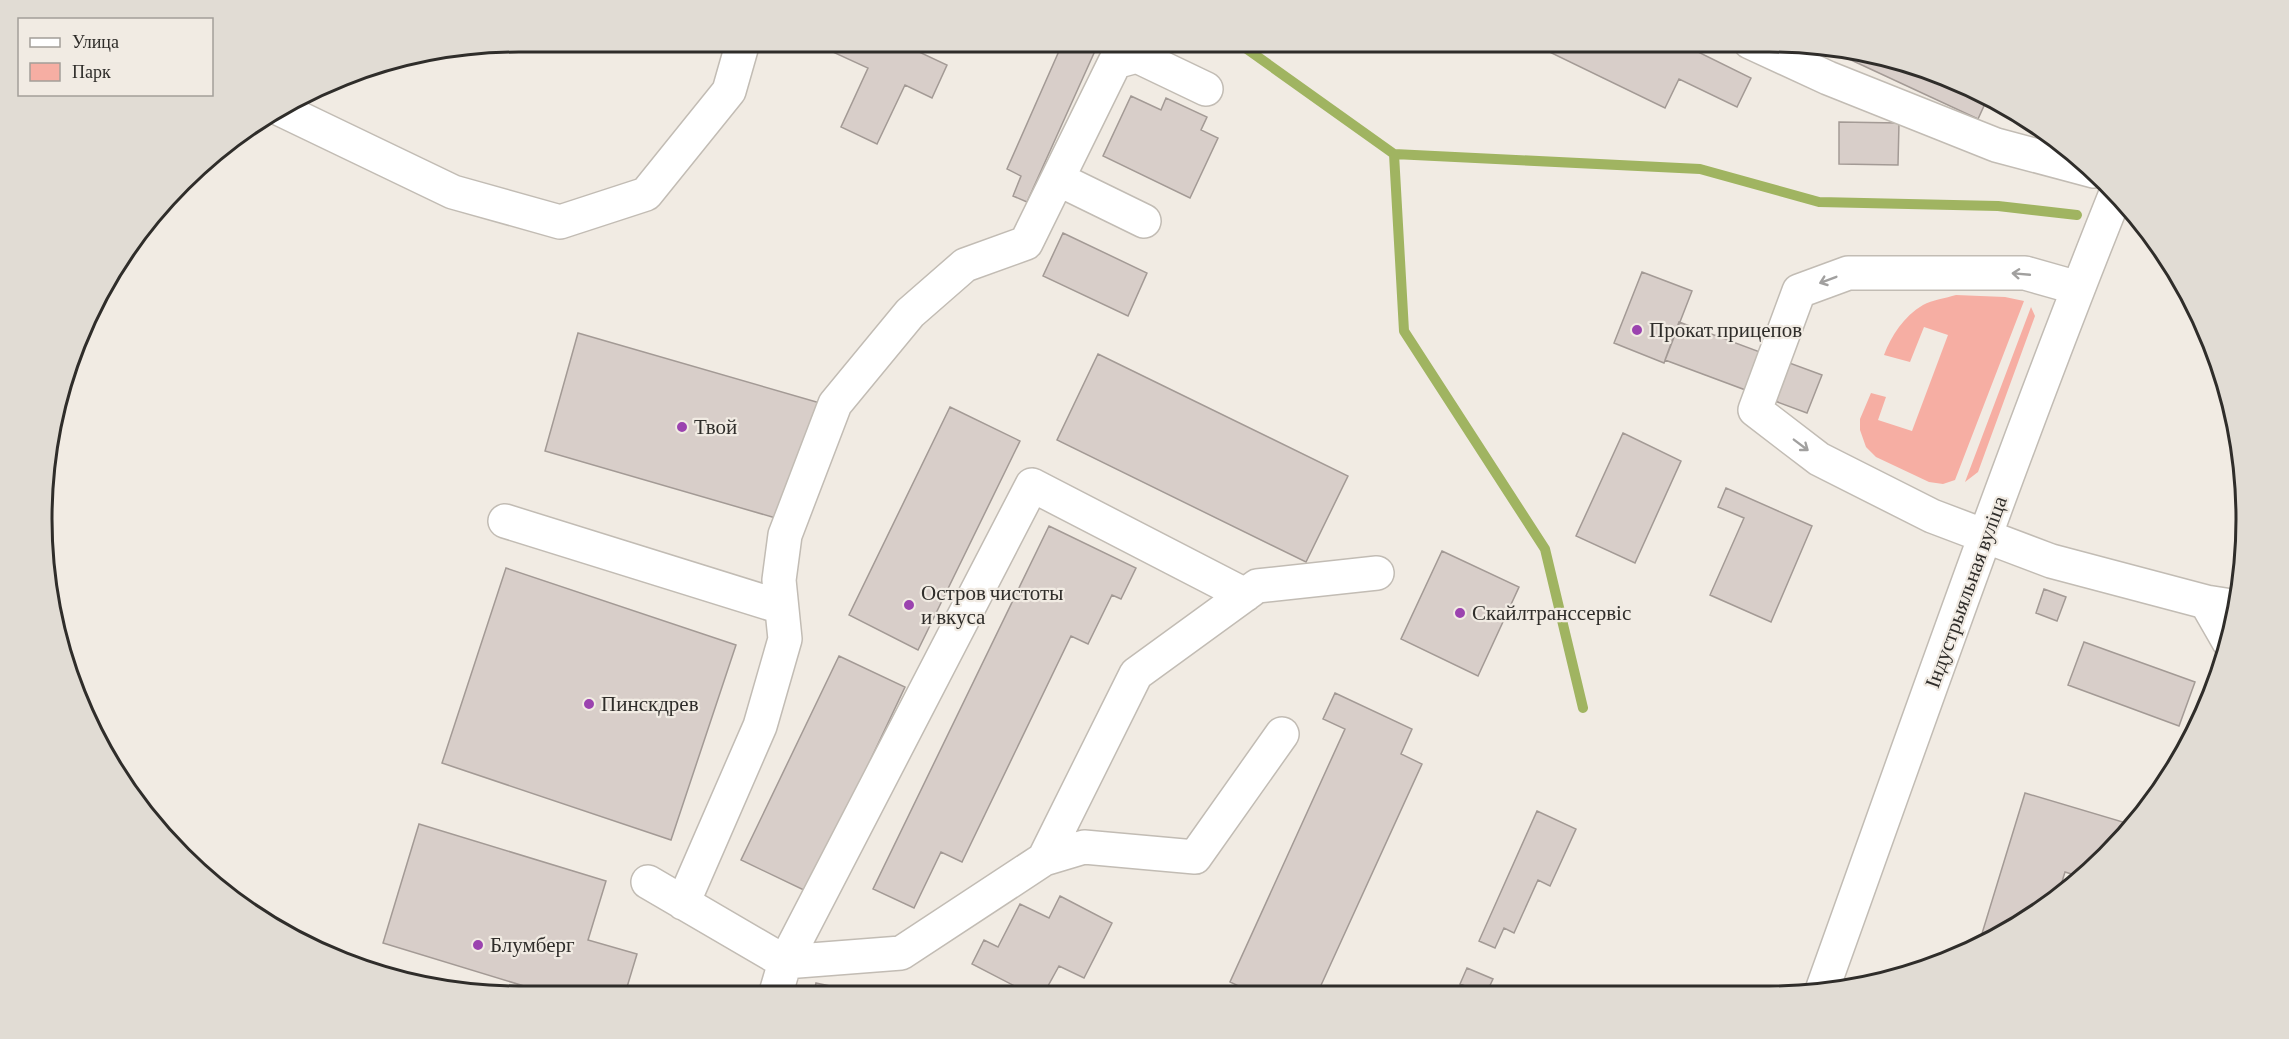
<svg xmlns="http://www.w3.org/2000/svg" width="2289" height="1039" font-family="'Crimson Pro',serif">
  <rect width="100%" height="100%" fill="#f1ebe3"/>
  <path fill="#f6aea3" d="M1956,295L2005,297L2024,301L1955,480L1943,484L1929,482L1876,457L1866,447L1860,430V419L1871,393L1886,397L1878,420L1912,431L1948,335L1924,327L1910,362L1884,355C1891,336 1904,316 1923,305C1932,300 1946,298 1956,295Z
    M2031,307L2035,316L1978,472L1965,482Z"/>
  <g fill="none" stroke-linecap="round" stroke-linejoin="round">
    <path stroke="#a0b461" stroke-width="10" d="M1237,42L1394,154L1700,169L1819,202L1998,206L2077,215
      M1394,154L1404,331L1545,549L1583,708
      M2135,222H2140"/>
  </g>
  <path fill="#d8cec9" stroke="#a39a95" stroke-width="1.5" d="M827,42H898L947,65L932,98L905,85L877,144L841,127L868,68L824,48Z
    M1063,42H1099L1027,202L1013,196L1021,176L1007,169Z
    M1537,42H1678L1751,78L1737,107L1679,79L1665,108L1535,45Z
    M1823,47L1862,51L1952,78L1988,97L1978,119Z
    M1131,96L1161,110L1166,98L1207,117L1201,130L1218,138L1190,198L1103,156Z
    M1839,122L1899,123L1898,165L1839,164Z
    M1063,233L1147,273L1128,316L1043,276Z
    M1642,272L1692,291L1664,363L1614,343Z
    M1679,322L1822,375L1807,413L1665,360Z
    M578,333L820,403L786,521L545,451Z
    M1098,354L1348,476L1306,562L1057,440Z
    M950,407L1020,441L918,650L849,615Z
    M1623,433L1681,461L1635,563L1576,536Z
    M1726,488L1812,526L1771,622L1710,595L1744,518L1718,507Z
    M1049,526L1136,568L1121,599L1112,595L1088,644L1071,636L962,862L941,852L914,908L873,889Z
    M1442,551L1519,587L1478,676L1401,639Z
    M506,568L736,645L671,840L442,763Z
    M2044,589L2066,597L2057,621L2036,613Z
    M2084,642L2195,682L2179,726L2068,685Z
    M839,656L905,687L808,892L741,860Z
    M1335,693L1412,729L1401,754L1422,764L1317,994L1257,995L1230,982L1345,729L1323,719Z
    M2025,793L2133,825L2081,877L2065,872L2056,901L1985,942L1980,940Z
    M1537,811L1576,829L1550,886L1538,880L1514,933L1504,928L1495,948L1479,941Z
    M419,824L606,881L588,940L637,954L624,997H560L383,943Z
    M1060,896L1112,923L1084,978L1059,966L1043,995H1032L972,964L984,940L998,947L1020,904L1049,918Z
    M1467,968L1493,979L1486,994L1460,984Z
    M816,983L877,996H813Z
    M697,987L719,994L718,996H694Z"/>
  <g fill="none" stroke-linecap="round" stroke-linejoin="round">
    <g stroke="#c2bcb4" stroke-width="36">
      <path id="minor" d="M1750,42L1828,78L1996,145L2094,171
        M278,108L453,192L560,222L646,194L729,91L743,42
        M1058,179L1144,221
        M2078,288L2025,273H1848L1799,291L1755,410L1819,459L1932,516L2051,561L2206,602L2238,607
        M505,521L781,607
        M2206,602L2229,642
        M1044,859L1084,847L1195,857L1282,734
        M648,882L785,962L1032,485L1245,595
        M683,903L760,726L785,639L779,580L785,535L835,404L910,313L965,265L1026,243L1115,62L1137,56L1206,89
        M1821,993C1917,726 2010,457 2116,193
        M775,996L785,962L901,953L1044,859L1136,674L1257,586L1377,573"/>
    </g>
    <use href="#minor" stroke="#fff" stroke-width="33"/>
  </g>
  <defs><path id="oneway-shaft" d="M-6 0H5M1.5-3L5.5 0L1.5 3" fill="none" stroke-width="1.6" stroke-linecap="round" stroke-linejoin="round" transform="scale(1.5)"/></defs>
  <g stroke="#a1a09f">
    <use href="#oneway-shaft" transform="translate(2021 274) rotate(-175)"/>
    <use href="#oneway-shaft" transform="translate(1828 280) rotate(159)"/>
    <use href="#oneway-shaft" transform="translate(1801 445) rotate(37)"/>
  </g>
  <g fill="#9b43af" stroke="#f1ebe3" stroke-width="2">
    <circle cx="1637" cy="330" r="6"/>
    <circle cx="682" cy="427" r="6"/>
    <circle cx="909" cy="605" r="6"/>
    <circle cx="1460" cy="613" r="6"/>
    <circle cx="589" cy="704" r="6"/>
    <circle cx="478" cy="945" r="6"/>
  </g>
  <g text-anchor="middle" stroke-width="4.5" stroke-linejoin="round" paint-order="stroke">
    <g font-size="21" fill="#2f2d2a" stroke="#f1ebe3" text-anchor="start">
      <text x="1649" y="337">Прокат прицепов</text>
      <text x="694" y="434">Твой</text>
      <text x="921" y="600">Остров чистоты<tspan x="921" dy="24">и вкуса</tspan></text>
      <text x="1472" y="620">Скайлтранссервіс</text>
      <text x="601" y="711">Пинскдрев</text>
      <text x="490" y="952">Блумберг</text>
    </g>
    <g font-size="21" fill="#2f2d2a" stroke="#f1ebe3">
      <text transform="translate(1966 592) rotate(-70)" y="7">Індустрыяльная вуліца</text>
    </g>
  </g>
  <path d="M0 0H2289V1039H0ZM519 52H1769A467 467 0 0 1 2236 519V519A467 467 0 0 1 1769 986H519A467 467 0 0 1 52 519V519A467 467 0 0 1 519 52Z" fill="#e1dcd4" fill-rule="evenodd"/>
  <path fill="none" stroke="#2f2d2a" stroke-width="3" d="M519 52H1769A467 467 0 0 1 2236 519V519A467 467 0 0 1 1769 986H519A467 467 0 0 1 52 519V519A467 467 0 0 1 519 52Z"/>
  <rect x="18" y="18" width="195" height="78" fill="#f1ebe3" stroke="#a39f99" stroke-width="1.5"/>
  <rect x="30" y="38" width="30" height="9" fill="#ffffff" stroke="#a39f99" stroke-width="1.5"/>
  <text x="72" y="48" font-size="18" fill="#2f2d2a">Улица</text>
  <rect x="30" y="63" width="30" height="18" fill="#f6aea3" stroke="#a39f99" stroke-width="1.5"/>
  <text x="72" y="78" font-size="18" fill="#2f2d2a">Парк</text>
</svg>
